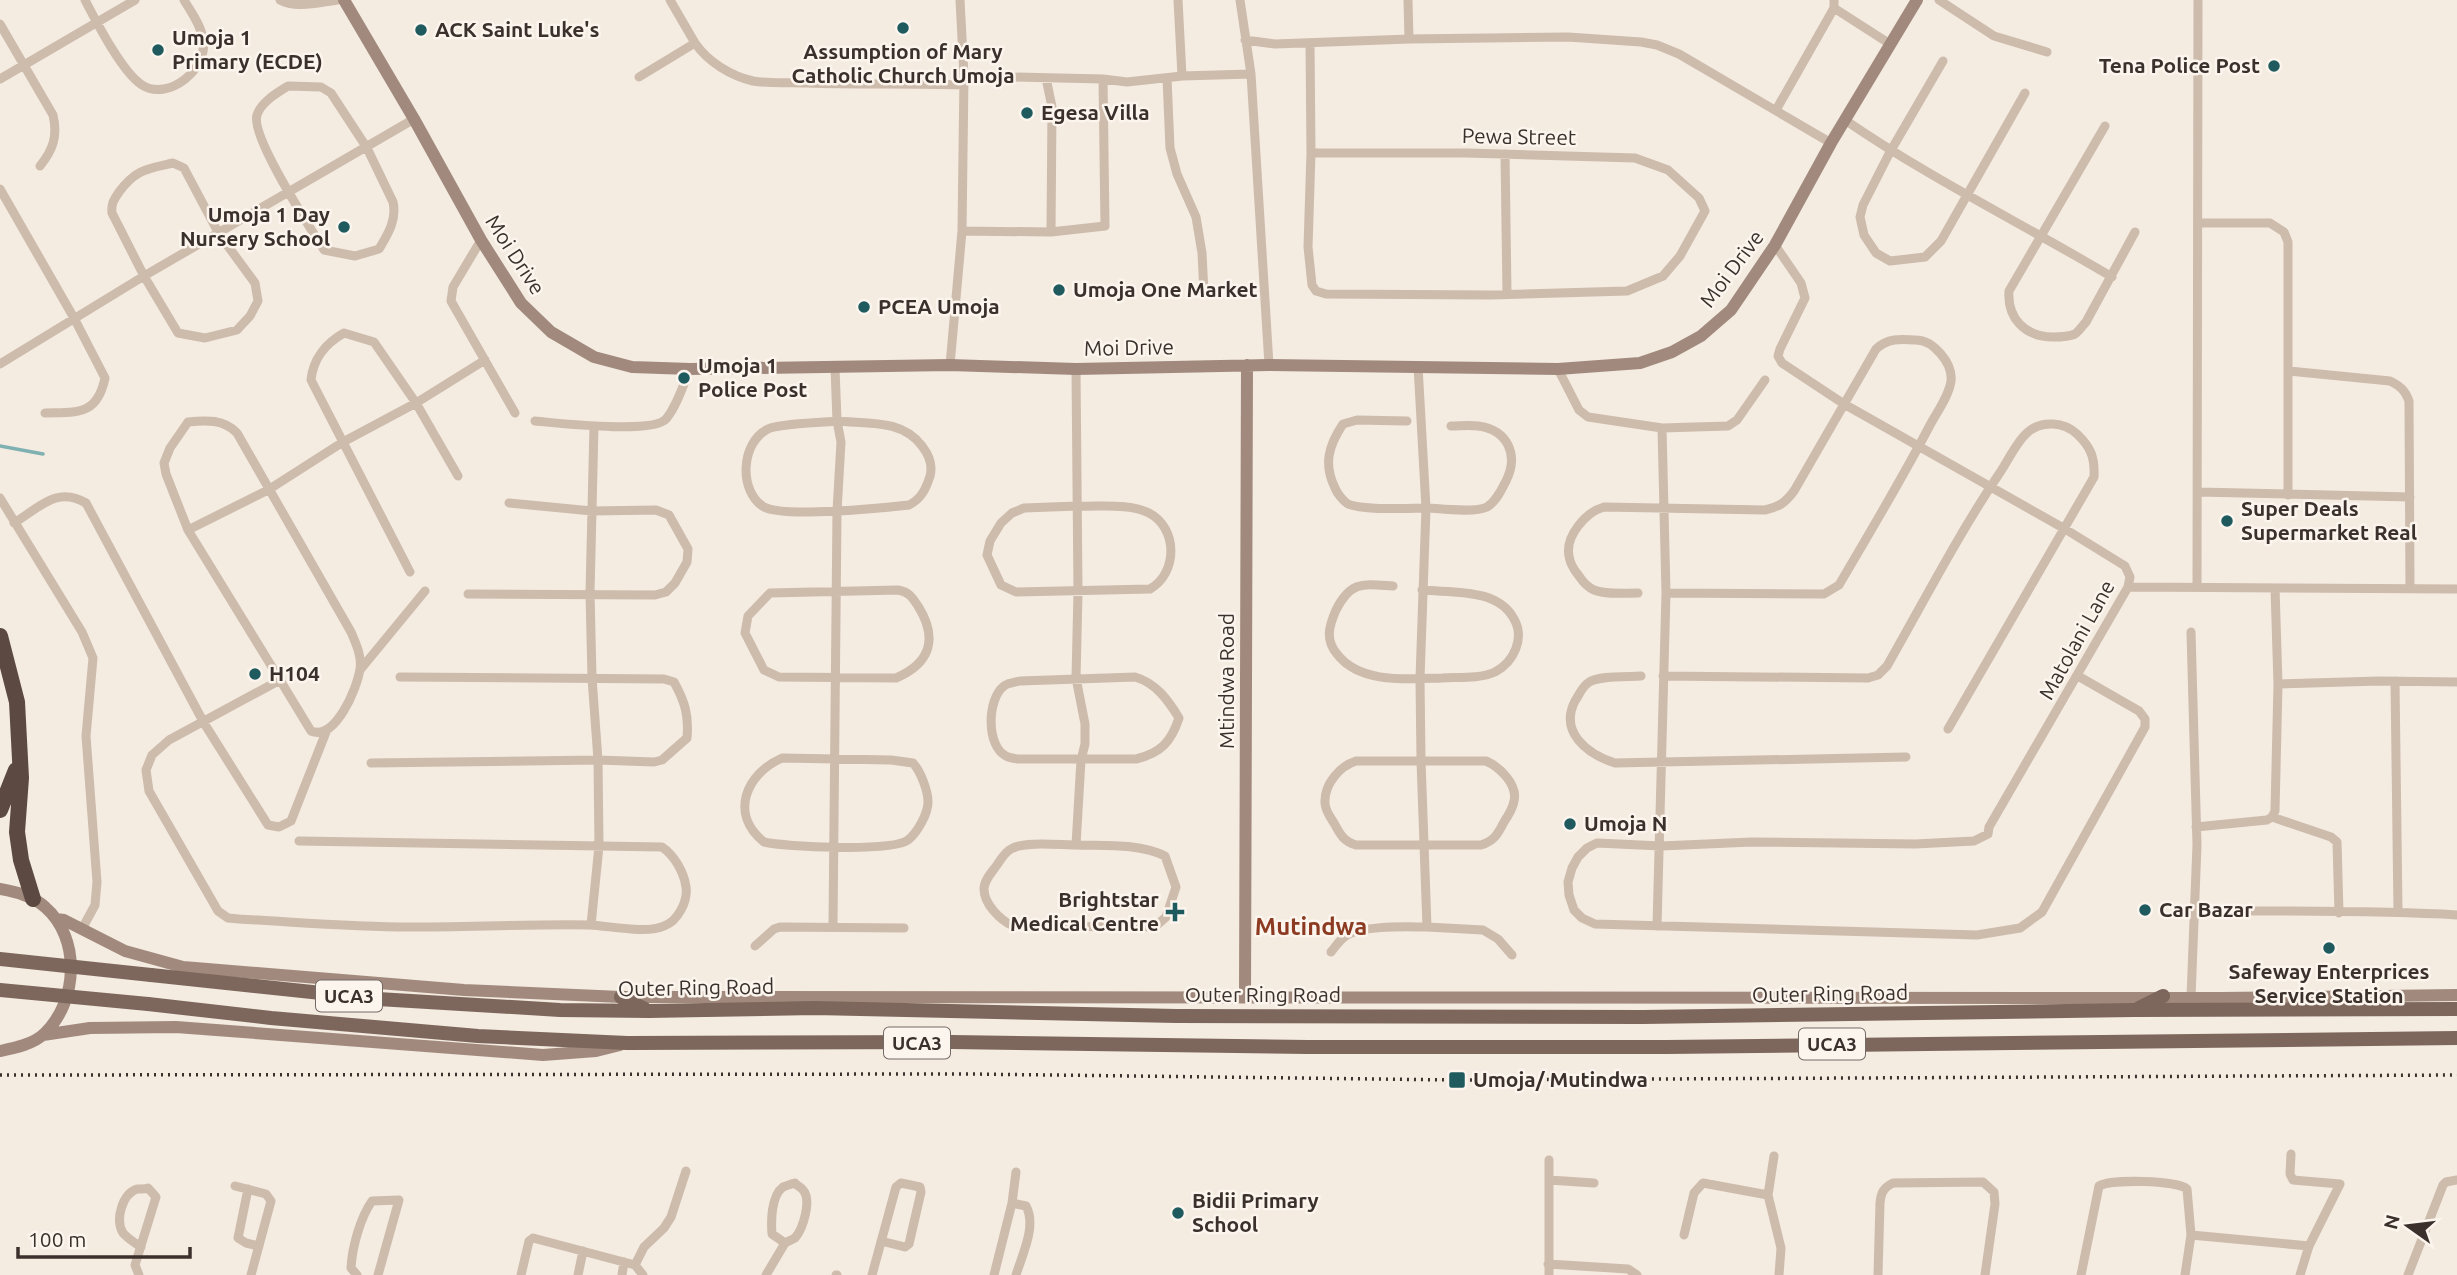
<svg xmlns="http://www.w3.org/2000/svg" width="2457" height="1275" font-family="Ubuntu,sans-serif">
  <rect width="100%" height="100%" fill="#f4ebe1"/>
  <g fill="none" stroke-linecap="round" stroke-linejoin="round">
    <path stroke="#7fb0b2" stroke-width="3.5" d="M0,446L43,454"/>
    <path stroke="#cdbbac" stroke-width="9" d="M85,0C97,23 122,72 142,85C169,102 209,68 203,39C201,25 191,12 184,0
      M280,0C296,9 320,2 338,0
      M670,0L695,43
      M1178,0L1182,76
      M1240,0L1251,74L1269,365
      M1408,0L1409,39
      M1939,0L1994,36L2047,52
      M1834,8L1890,44
      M0,24L53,115C58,136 53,150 40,166
      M1245,40L1275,44L1409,39L1568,37L1641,42L1657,45L1679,54L1831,143
      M1310,43L1311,153L1308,247L1312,285L1316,291L1326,294L1490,295L1627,291L1663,276L1680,256L1705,211L1699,198L1668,170L1635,158L1467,153H1311
      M1943,61L1890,152L1863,205L1860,217L1864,235L1876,253L1890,261L1925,257L1941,241L2025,93
      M964,76L1103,79L1127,82L1182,76L1251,74
      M639,77L695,43C708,62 731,76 753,81C770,84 790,82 807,83C859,85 911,83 964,85
      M1046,78L1052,107L1051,232
      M1167,78L1170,148L1177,174L1196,217L1202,253L1204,293
      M0,79L135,0
      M288,86L321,87L331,93L367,148L393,202C397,220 388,234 379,249L355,256L324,250C311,229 250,136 257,115C261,102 277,93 288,86Z
      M1776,110L1834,8V0
      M1845,120C1931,179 2023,224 2112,277
      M2105,126L2009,291C2007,318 2025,337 2053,337C2060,337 2068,337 2075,334C2079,331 2083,325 2086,322L2135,232
      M1505,154L1507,293
      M173,163L184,168L219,234L255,283L258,301L250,316L237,330L205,338L178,333L144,276L112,213C111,203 114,200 119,192C136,169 147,169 173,163Z
      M0,189L74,318L105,378C97,416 77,412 45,413
      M2198,223H2270L2284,232L2288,242V495
      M962,231L1051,232L1105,226L1103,79
      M481,240L453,287L451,301L515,413
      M1775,245L1801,283L1805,298L1780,349L1778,356L1782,363L1844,404L2065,529L2125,566L2130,577L2128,587L1989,827L1988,834L1974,841L1915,844L1752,842L1661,846L1597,843L1587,848L1578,857L1572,868L1568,882L1569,895L1574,910L1582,918L1595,924L1977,935L2020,928L2042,912L2145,727V719L2139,711L2078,676
      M0,364L144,276L414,119
      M950,365L962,231L964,76L960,0
      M1418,366L1426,508L1420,678L1421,761L1427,927L1483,930L1498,939L1512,955
      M1558,369L1579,410L1588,417L1662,428L1728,426L1737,420L1765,380
      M2289,371L2390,381C2400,386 2405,390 2409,401L2410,588
      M535,421C558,423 653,434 666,419C677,406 683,385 690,369
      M837,421C868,424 902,419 922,446C929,455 933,465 930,476C926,489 921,499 909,505C882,508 784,518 764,507C738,491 741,442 768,429C781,423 821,423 837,421Z
      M1407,421L1357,420L1343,424C1329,445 1323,464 1335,488C1337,493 1343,501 1348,504C1364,511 1410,508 1429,508C1443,509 1475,513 1487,507C1496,502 1502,489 1506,481C1519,455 1508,430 1478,426C1469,425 1460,426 1451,426
      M2198,492L2410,497
      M0,498L82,632L93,658L86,736L97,882L95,905L82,929
      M1078,506C1099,507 1130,503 1149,513C1178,528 1178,573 1150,589L1016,592L1001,585L987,555L990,541L1001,523L1012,513L1024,508Z
      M14,523C40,507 57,486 86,503L204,723L268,825L279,827L291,821L326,732
      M188,530L268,490L343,442L416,403L485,360
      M410,572L311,380C313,359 326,343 344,333L374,342L416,403L458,476
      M1393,586C1364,584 1351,580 1336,610C1329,626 1325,640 1337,654C1360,684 1407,679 1442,678C1458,677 1479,679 1495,672C1514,662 1525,638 1514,619C1498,588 1453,593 1422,590
      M2128,587L2457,589
      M2197,587L2198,0
      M898,590C909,592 912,597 918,606C938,638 931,663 896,678L779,677L764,670L745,633L748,616L770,593Z
      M1638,593C1624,593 1607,595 1594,590C1587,587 1583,582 1579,576C1574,570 1570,564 1569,556C1565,536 1586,512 1604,507L1765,510C1779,507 1785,503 1794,491L1876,349C1888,338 1900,339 1916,340C1933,340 1953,363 1951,381C1949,396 1937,412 1930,425C1902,479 1870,532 1839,585L1824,594L1666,593
      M468,594L655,595L666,592L675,583L687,562L688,549L669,515L656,510L592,511L509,503
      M360,670L425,591
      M1641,676C1628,677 1597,675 1588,683C1582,687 1579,695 1575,701C1559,732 1587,754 1615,763L1906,757
      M1663,676L1868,678L1878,675L1887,666C1924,601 1959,533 2001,471C2009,459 2017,441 2028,432C2042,420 2064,422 2077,434C2091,447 2095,458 2094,477L1948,729
      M1135,677C1156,683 1168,700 1179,718C1171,742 1161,753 1136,759H1017C1013,758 1009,758 1006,756C986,746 987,699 1004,686C1008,683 1016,682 1020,681Z
      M280,680L311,731C335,741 357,689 360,669C362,656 356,644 351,632L237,433C224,419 206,420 188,422L170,448L164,463L166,474L188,530L280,680L169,740L152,755L146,770L149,791L218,911L228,918L239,919C296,922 353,927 409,927C469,927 530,924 590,925C610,926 647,934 664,926C678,921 688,901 686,887C684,872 674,855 662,847L299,841
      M2395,681L2398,911
      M2278,684L2379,681L2457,682
      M782,758L891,760L913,763C921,772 928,791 928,802C928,814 917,833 908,840C892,852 785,847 764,842C729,814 746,774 782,758Z
      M1356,761H1486C1500,767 1518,785 1514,801C1513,808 1508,816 1504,822C1498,834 1494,841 1481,845H1356C1343,841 1340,834 1334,823C1330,817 1325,810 1325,803C1324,784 1340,766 1356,761Z
      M371,763L598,760L654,762L662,760L687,738C689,715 685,702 674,682L664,679L400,677
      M2272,817L2331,837L2337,842L2339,913
      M2196,827L2267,820L2272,817L2275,811L2278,684L2275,588
      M1076,845L1081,760L1085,744V724L1076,678L1078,592L1076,369
      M1076,845C1104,846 1138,843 1165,856L1176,887L1166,917L1158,924L1145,927L1013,926C1000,920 984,904 984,889C984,880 992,872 997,865C1001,859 1005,852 1011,849C1024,841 1060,845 1076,845Z
      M2195,910C2282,912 2370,910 2457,915
      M591,925L599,846L598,760L592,678L590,593L594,426
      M833,926L837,511L841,442L837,421L835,368
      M1657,926L1666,593L1662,428
      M755,946L774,929L780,927L904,928
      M1331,952C1336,946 1340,939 1347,935C1366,925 1406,927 1427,927
      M2191,997L2197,845L2191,632
      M2291,1154L2290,1174L2293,1180L2340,1184L2309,1246L2300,1275
      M1774,1156L1768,1195L1781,1248L1779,1275
      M1549,1160V1275
      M1549,1180L1594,1183
      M235,1186L266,1194L271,1201L251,1275
      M248,1189L238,1238L246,1243L259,1246
      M1012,1203L1026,1206C1037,1226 1022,1255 1016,1275
      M1684,1235L1694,1193L1703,1183L1768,1195
      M2191,1235L2309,1246
      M1548,1264L1628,1269L1637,1275
      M635,1265L643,1275
      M139,1275L135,1265L156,1197L148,1188C147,1189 138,1189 137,1189C122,1194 115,1220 123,1233C127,1238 135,1243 141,1247
      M357,1275L351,1268C352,1248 360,1218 372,1201L399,1200L378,1275
      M521,1275L529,1241L533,1238L635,1265L644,1247L664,1228L671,1217L686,1171
      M578,1275L583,1251
      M622,1275L624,1262
      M766,1275L785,1243L772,1234C771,1221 771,1196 783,1187C783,1187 794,1183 795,1183C797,1186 801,1187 803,1190C812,1200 803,1229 795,1238C793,1239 787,1242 785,1243
      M836,1275H837
      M872,1275L896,1187L901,1183L920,1187L921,1192L909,1244L905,1247L881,1241
      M994,1275L1012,1203L1016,1172
      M1878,1275L1880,1203C1881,1193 1883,1188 1893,1183L1983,1182L1994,1192L1995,1204L1985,1275
      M2081,1275L2099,1186C2111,1179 2177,1180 2187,1189L2191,1235L2185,1275
      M2408,1275L2443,1185L2446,1182L2457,1180"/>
    <path stroke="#a18a7d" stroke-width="12" d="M344,0L414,119L481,240L521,303L551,332L594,357L632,367L690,369L950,365L1076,369L1269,365L1558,369L1640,363L1672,352L1701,336L1731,310L1775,245L1831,143L1917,0
      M0,889C16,892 33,896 45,907C81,938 78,1001 45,1033C34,1044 15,1048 0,1051
      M56,919L64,920L125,951L183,967L464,990L621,997L2221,998L2457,995
      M1245,996L1247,365
      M43,1035L90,1028L176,1027L543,1055L596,1051L620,1045"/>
    <path stroke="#7d675c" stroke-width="14" d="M151,975L378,999L560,1010L649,1011L815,1008L1176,1016L1643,1017L2134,1010L2457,1009
      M621,997L645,1009
      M148,1004L271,1018L478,1036L627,1043L952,1042L1308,1047H1667L2457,1038
      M2139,1008L2163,996"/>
    <path stroke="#5c4a42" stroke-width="16" d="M0,636L17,702L21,778L17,832L21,860L33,899
      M0,810L16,770"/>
    <path stroke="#3b302b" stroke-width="3.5" stroke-dasharray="2 5" stroke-linecap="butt" d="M0,1075L970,1074L1457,1080L2457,1075"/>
    <path stroke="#7d675c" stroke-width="14" d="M0,959L151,975
      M0,990L148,1004"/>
  </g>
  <g fill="#1f5a5e" stroke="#fbf5ee" stroke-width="2.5">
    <circle cx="903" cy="28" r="7"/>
    <circle cx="421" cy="30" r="7"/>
    <circle cx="158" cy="50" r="7"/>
    <circle cx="2274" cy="66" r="7"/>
    <circle cx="1027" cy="113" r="7"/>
    <circle cx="344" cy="227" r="7"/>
    <circle cx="1059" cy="290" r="7"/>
    <circle cx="864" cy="307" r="7"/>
    <circle cx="684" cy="378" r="7"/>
    <circle cx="2227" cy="521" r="7"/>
    <circle cx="255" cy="674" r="7"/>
    <circle cx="1570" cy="824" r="7"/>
    <circle cx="2145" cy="910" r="7"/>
    <path d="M1171.5 901.5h7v7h7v7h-7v7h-7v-7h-7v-7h7z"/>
    <circle cx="2329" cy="948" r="7"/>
    <rect x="1448" y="1071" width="18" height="18" rx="3.5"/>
    <circle cx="1178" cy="1213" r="7"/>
  </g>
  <g text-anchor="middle" stroke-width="5" stroke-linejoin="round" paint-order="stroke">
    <g fill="#fbf5ee" stroke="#756b66" stroke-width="2">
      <rect x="316" y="980.5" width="66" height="31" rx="5"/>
      <rect x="884" y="1027.5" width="66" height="31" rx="5"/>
      <rect x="1799" y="1028.5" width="66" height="31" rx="5"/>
    </g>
    <g font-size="19" font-weight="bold" fill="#3b302b">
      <text x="349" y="1003">UCA3</text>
      <text x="917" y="1050">UCA3</text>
      <text x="1832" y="1051">UCA3</text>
    </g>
    <g font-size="21" font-weight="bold" fill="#3b302b" stroke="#fbf5ee" text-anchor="start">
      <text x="435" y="37">ACK Saint Luke's</text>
      <text x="172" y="45">Umoja 1<tspan x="172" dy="24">Primary (ECDE)</tspan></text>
      <text x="903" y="59" text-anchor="middle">Assumption of Mary<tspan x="903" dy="24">Catholic Church Umoja</tspan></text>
      <text x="2260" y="73" text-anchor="end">Tena Police Post</text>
      <text x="1041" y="120">Egesa Villa</text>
      <text x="330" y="222" text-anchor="end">Umoja 1 Day<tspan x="330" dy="24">Nursery School</tspan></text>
      <text x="1073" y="297">Umoja One Market</text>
      <text x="878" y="314">PCEA Umoja</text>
      <text x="698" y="373">Umoja 1<tspan x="698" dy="24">Police Post</tspan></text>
      <text x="2241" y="516">Super Deals<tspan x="2241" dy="24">Supermarket Real</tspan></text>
      <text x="269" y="681">H104</text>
      <text x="1584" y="831">Umoja N</text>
      <text x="1159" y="907" text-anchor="end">Brightstar<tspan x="1159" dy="24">Medical Centre</tspan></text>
      <text x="2159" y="917">Car Bazar</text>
      <text x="2329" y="979" text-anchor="middle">Safeway Enterprices<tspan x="2329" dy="24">Service Station</tspan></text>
      <text x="1473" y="1087">Umoja/ Mutindwa</text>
      <text x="1192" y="1208">Bidii Primary<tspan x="1192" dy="24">School</tspan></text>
    </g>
    <g font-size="21" fill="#3b302b" stroke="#fbf5ee">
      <text transform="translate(1519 137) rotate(1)" y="7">Pewa Street</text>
      <text transform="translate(515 255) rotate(57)" y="7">Moi Drive</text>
      <text transform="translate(1732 269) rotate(-53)" y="7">Moi Drive</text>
      <text transform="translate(1129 348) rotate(-1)" y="7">Moi Drive</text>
      <text transform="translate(2077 640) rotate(-61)" y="7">Matolani Lane</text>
      <text transform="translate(1227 681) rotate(-90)" y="7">Mtindwa Road</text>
      <text transform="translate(696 988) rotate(-1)" y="7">Outer Ring Road</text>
      <text transform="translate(1830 994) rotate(-1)" y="7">Outer Ring Road</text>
      <text x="1263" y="1002">Outer Ring Road</text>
    </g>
    <g font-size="24" font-weight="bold" fill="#8c3b22" stroke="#fbf5ee">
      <text x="1311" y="935">Mutindwa</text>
    </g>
  </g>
  <g transform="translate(2408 1226) rotate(284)" stroke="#fbf5ee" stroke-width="5" paint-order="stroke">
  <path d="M0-5L12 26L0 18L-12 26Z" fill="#3b302b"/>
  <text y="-10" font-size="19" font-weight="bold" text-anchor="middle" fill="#3b302b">N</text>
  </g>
  <path d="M18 1247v10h172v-10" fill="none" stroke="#3b302b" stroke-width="3.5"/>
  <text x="28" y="1247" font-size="21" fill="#3b302b" stroke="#fbf5ee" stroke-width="5" paint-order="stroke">100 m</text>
</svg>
